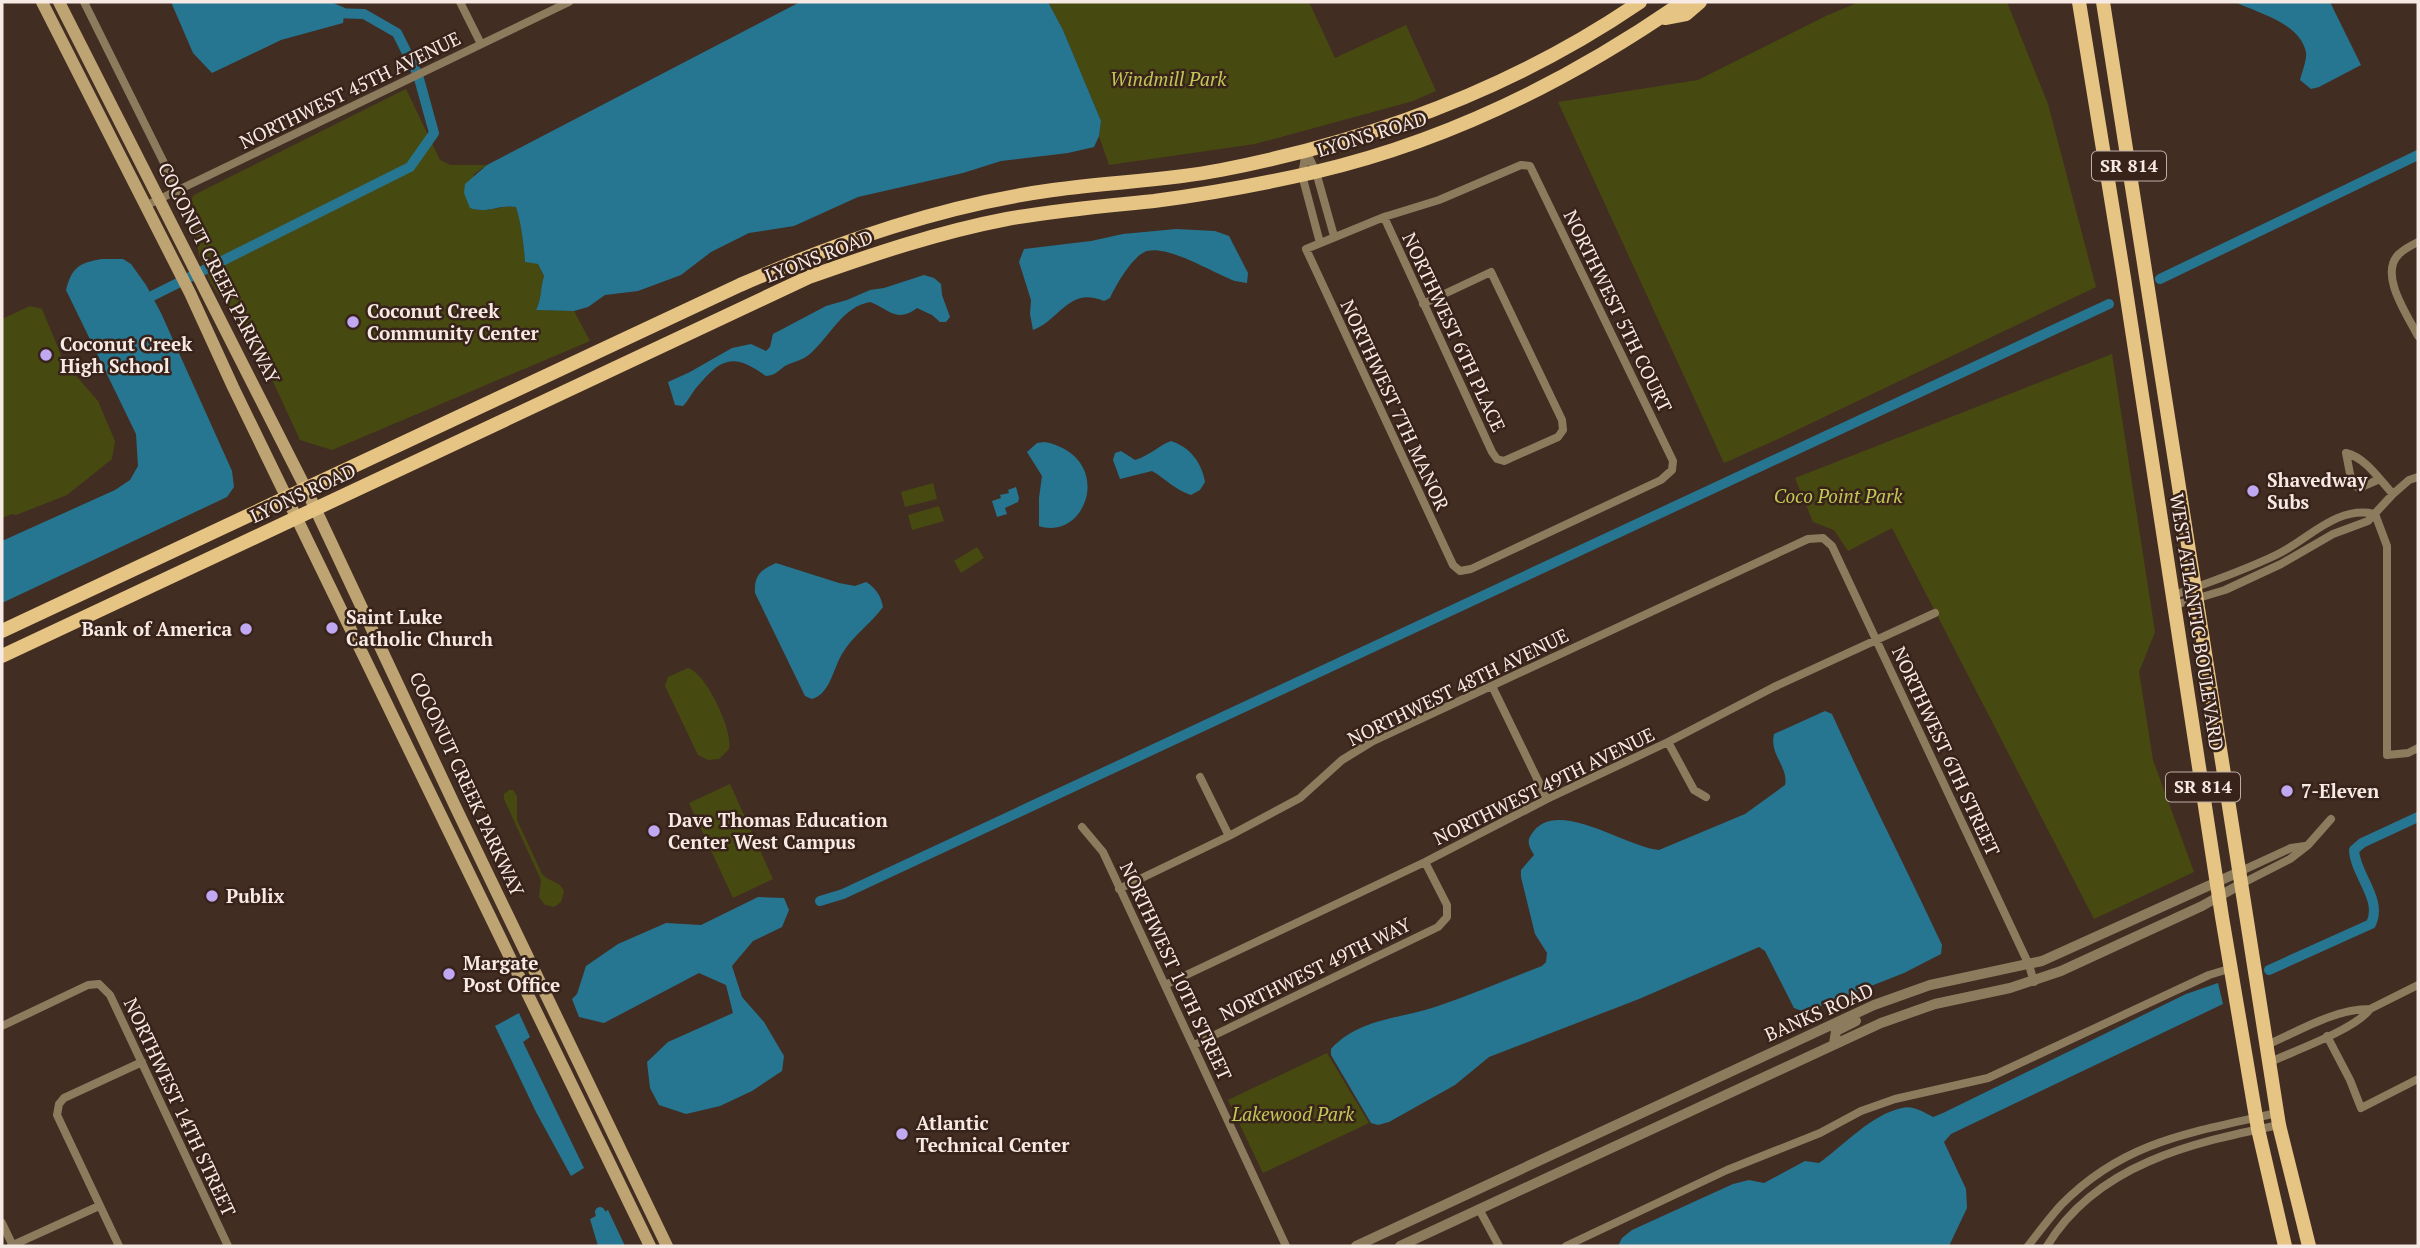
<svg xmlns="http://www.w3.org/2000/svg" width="2420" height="1248" font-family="'PT Serif',serif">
  <rect width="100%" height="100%" fill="#422d23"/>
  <path fill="#474a10" d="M1048,2H1309L1335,58L1406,25L1436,91L1413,101L1255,144L1109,165L1099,136L1101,121L1063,30Z
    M1859,2H2007L2048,104L2096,287L1778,439L1724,463L1558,102L1698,80L1828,15Z
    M406,89L440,160L450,165H487L474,174L470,208C487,214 499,205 516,207C521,222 524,246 525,262L538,264L544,277C540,289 542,298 536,310L574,311L590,341L332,450L300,440L256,345L244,327L234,318L211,283L199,255L196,233L186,207L194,195Z
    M30,306L42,309L64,362L98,401L115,441L112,459L67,495L16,515L12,514L2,518V319Z
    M2112,354L2155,632L2139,672L2153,760L2194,872L2094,919L1892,528L1848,551L1834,530L1813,522L1795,478Z
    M933,483L937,499L905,507L901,492Z
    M939,506L944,521L912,530L908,515Z
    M977,547L984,558L961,573L954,561Z
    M688,668C706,673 734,732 729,749L719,759L708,760L698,755L665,686L668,677Z
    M730,784L773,879L733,898L689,803Z
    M509,790H513L517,796V820L542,874C549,882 560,881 564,891L561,902L554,907L545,905L539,897L541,880L504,799V794Z
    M1327,1053L1369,1123L1263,1173L1228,1100Z"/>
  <path fill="#267691" d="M171,2H331L345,8L343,23L281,40L212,73L193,53Z
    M800,2H1048L1063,30L1101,121L1099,136L1094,147L1068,153L1001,161L963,173L858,197L794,226L749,233L711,252L681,275L638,291L605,295L588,307L574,311L536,310C542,298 540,289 544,276L538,264L525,262C524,246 521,222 516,207C500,204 487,214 470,208L464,193L465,184L487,165Z
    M2235,2H2330L2361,65L2319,87L2311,89L2300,80C2302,72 2307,60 2306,52C2300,23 2258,13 2235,2Z
    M1176,229L1215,231L1229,236L1248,273L1247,283L1235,281C1213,273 1169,245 1147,251C1133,255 1116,285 1110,298L1104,301C1069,286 1060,320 1033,330L1030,314L1031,300L1019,262L1024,249L1091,241L1123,234Z
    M102,259H123L131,264L146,285L161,313L232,471L234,487L227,497L2,603V541L115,490L130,480L138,466L136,434L66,290C72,267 79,263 102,259Z
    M924,275L934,278L941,284L942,295L950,317L946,322H940L932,315L917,308C896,324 888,308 870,302C843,307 832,333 813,351C805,360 795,361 785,366C778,371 776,375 766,376C733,352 721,358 696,388C691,394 688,401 683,406L675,405L668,382L690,372L732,348L751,344L766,351L770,347L773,334L826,306L847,300L870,290L884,288Z
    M1171,441C1190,447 1202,463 1205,482L1200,490L1191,495C1175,490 1166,479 1152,471L1120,479L1113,460L1115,453L1121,451L1135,460C1149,456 1158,446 1171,441Z
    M1045,442C1116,457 1087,542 1039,526V498L1042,476L1027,452L1037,443Z
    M1016,487L1019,498L1018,502L1005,508L1007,514L997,517L992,501L1001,498L1000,495L1009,493L1008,490Z
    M776,563L839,583L855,586L866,582C876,588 881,596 883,607C871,624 853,635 842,654C833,669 830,694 812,699L805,696L755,593C754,576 760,570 776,563Z
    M1825,711L1832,714C1867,792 1906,868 1942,945L1941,954L1904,973L1805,1012L1794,1008L1765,951L1759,947L1639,999L1489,1057L1455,1085L1389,1122L1378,1125L1371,1123L1331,1055V1049C1358,1019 1398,1019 1435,1007C1471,995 1506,980 1542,966L1546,962L1547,953L1535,934L1521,877V870L1534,855C1530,848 1526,842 1531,835C1555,795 1626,848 1659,850L1745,814L1785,785C1789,767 1769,755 1774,734Z
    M758,897L784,898L789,910L782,927L753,941L732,966L742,997L764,1022L784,1056L782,1071L752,1091L720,1106L686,1114L659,1105L650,1088L647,1062L668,1042L733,1013L726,985L699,973L604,1023L579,1017L572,999L577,994L586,966L618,944L666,923L701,925Z
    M2218,983L2223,1004L1951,1134L1944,1142L1966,1189L1967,1208L1949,1246H1618L1622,1238L1632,1230L1733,1184L1749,1180L1764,1183L1805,1161L1819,1163C1843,1146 1872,1114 1902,1108C1913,1105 1923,1112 1933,1117L1943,1113L2186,994Z
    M519,1013L530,1037L523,1042L584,1168L571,1176L536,1112L495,1026Z
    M608,1210L625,1246H598L590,1219Z"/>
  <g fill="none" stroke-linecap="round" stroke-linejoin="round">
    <path stroke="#267691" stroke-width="10" d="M2160,279L2418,155
      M142,301L410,167L434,133L418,75L397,33L364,14L331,13
      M820,901L843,894L2109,304
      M2269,970L2371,924C2383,899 2355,875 2354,850L2362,843L2418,817
      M600,1212L609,1246"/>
    <path stroke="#8c7c5d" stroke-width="8" d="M84,2L178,191
      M460,2L481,44
      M1306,151L1302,175L1320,243
      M1306,151L1316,172L1334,236
      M1521,165L1530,166L1673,461L1672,470L1661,480L1471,569L1460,571L1453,565L1306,249L1384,217L1439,200Z
      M145,206L569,2
      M1384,217L1492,452L1497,459L1504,461L1558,437L1563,430L1562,420L1491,272L1423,304
      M2418,242C2412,245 2404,249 2399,254C2378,274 2408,316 2418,336
      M2380,479L2359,488L2352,484L2346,453C2366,458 2379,479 2393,494
      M2375,514L2387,546V755L2408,753L2418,748
      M2174,595C2208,583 2243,571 2276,555C2308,540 2336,505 2375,514
      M2175,605L2225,590L2281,564L2333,534L2368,521L2393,494L2409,480L2418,477
      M1492,686L1547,799
      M1668,742L1694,790L1706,797
      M1200,777L1229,836
      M1082,827L1103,852L1286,1246
      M2239,872L2291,848L2305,846
      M2241,884L2290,859L2308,845L2331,819
      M1119,889L1229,836L1300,798L1342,760L1373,741L1808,539L1823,538L1832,546L2029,965L2034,982
      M1165,985L1425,862L1547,799L1668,742L1774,687L1935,613
      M2,1026L88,985L99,984L110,995L228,1246
      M2327,1036L2350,1080L2361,1108L2418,1079
      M1194,1045L1438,927L1447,917V905L1425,862
      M2267,1045C2299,1031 2334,1009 2370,1009
      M2270,1062C2294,1051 2356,1029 2370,1009L2418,985
      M1479,1209L1499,1246
      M2,1223L13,1246
      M11,1246L99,1206
      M119,1246L57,1115L59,1104L64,1098L142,1062
      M1566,1246L1727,1170L1820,1133L1861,1111L1895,1099L1988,1078L2209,975L2232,968
      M2028,1246C2039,1232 2050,1217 2062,1204C2125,1140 2194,1132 2277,1113
      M2047,1246C2097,1164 2191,1143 2279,1125"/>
    <path stroke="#8c7c5d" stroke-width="10" d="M1834,1044L1836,1031L1856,1021
      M1356,1246L1874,1005L1930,985L2042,961L2239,872
      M1400,1246L1881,1023L1935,1004L2010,988L2061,971L2202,906L2241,884"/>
    <path stroke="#bfa473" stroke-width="12" d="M42,2L190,293L233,387L650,1246
      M59,2L306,489L456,808L667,1246"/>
    <path stroke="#e6c483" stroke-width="14" d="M2079,2L2124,278L2222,917L2258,1129L2285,1246
      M2103,2L2279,1125L2309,1246
      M1665,18L1686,14L1700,2
      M2,631L740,285C841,241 943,205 1053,190C1108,182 1165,181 1221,170C1370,141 1514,88 1640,2
      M2,656L809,277C874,254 939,232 1007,219C1056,210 1105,206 1154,201C1208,194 1262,184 1315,172C1448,141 1572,79 1683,2"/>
  </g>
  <g fill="#c0a8f3" stroke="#38231a" stroke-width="2.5">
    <circle cx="353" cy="322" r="7"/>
    <circle cx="46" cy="355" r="7"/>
    <circle cx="2253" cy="491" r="7"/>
    <circle cx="332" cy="628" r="7"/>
    <circle cx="246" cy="629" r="7"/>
    <circle cx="2287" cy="791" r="7"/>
    <circle cx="654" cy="831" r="7"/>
    <circle cx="212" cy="896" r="7"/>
    <circle cx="449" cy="974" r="7"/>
    <circle cx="902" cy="1134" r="7"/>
  </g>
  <g text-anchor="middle" stroke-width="5" stroke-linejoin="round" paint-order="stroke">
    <g fill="#38231a" stroke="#beaea7" stroke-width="2">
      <rect x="2092" y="151.5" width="74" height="29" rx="5"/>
      <rect x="2166" y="772.5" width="74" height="29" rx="5"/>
    </g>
    <g font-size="18" font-weight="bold" fill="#f7e9e3">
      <text x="2129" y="172">SR 814</text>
      <text x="2203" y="793">SR 814</text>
    </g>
    <g font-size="19" font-style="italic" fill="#c0c756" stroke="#38231a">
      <text x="1168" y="86">Windmill Park</text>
      <text x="1838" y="503">Coco Point Park</text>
      <text x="1293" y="1121">Lakewood Park</text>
    </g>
    <g font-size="19" fill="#f7e9e3" stroke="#38231a">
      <text transform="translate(350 90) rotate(-26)" y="7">NORTHWEST 45TH AVENUE</text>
      <text transform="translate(1372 134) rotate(-17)" y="7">LYONS ROAD</text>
      <text transform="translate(819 256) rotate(-21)" y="7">LYONS ROAD</text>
      <text transform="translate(219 273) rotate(63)" y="7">COCONUT CREEK PARKWAY</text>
      <text transform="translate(1618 311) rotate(64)" y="7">NORTHWEST 5TH COURT</text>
      <text transform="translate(1454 332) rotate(65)" y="7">NORTHWEST 6TH PLACE</text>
      <text transform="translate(1395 405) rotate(65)" y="7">NORTHWEST 7TH MANOR</text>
      <text transform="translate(303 493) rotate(-25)" y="7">LYONS ROAD</text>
      <text transform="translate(2197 622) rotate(81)" y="7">WEST ATLANTIC BOULEVARD</text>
      <text transform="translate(1458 687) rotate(-26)" y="7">NORTHWEST 48TH AVENUE</text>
      <text transform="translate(1946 751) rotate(65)" y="7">NORTHWEST 6TH STREET</text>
      <text transform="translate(467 784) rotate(65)" y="7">COCONUT CREEK PARKWAY</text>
      <text transform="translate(1544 786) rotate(-26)" y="7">NORTHWEST 49TH AVENUE</text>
      <text transform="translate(1315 969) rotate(-26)" y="7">NORTHWEST 49TH WAY</text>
      <text transform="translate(1176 971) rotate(65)" y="7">NORTHWEST 10TH STREET</text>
      <text transform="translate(1819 1012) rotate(-24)" y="7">BANKS ROAD</text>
      <text transform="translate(180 1107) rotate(65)" y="7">NORTHWEST 14TH STREET</text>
    </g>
    <g font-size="19" font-weight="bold" fill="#f7e9e3" stroke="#38231a" text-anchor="start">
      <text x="367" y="318">Coconut Creek<tspan x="367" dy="22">Community Center</tspan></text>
      <text x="60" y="351">Coconut Creek<tspan x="60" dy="22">High School</tspan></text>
      <text x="2267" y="487">Shavedway<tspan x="2267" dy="22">Subs</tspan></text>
      <text x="346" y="624">Saint Luke<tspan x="346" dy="22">Catholic Church</tspan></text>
      <text x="232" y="636" text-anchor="end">Bank of America</text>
      <text x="2301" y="798">7-Eleven</text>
      <text x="668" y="827">Dave Thomas Education<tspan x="668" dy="22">Center West Campus</tspan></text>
      <text x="226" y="903">Publix</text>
      <text x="463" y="970">Margate<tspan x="463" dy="22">Post Office</tspan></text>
      <text x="916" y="1130">Atlantic<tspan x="916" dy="22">Technical Center</tspan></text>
    </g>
  </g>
  <rect width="2420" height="1248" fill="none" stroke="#f7e9e3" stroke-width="7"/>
</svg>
